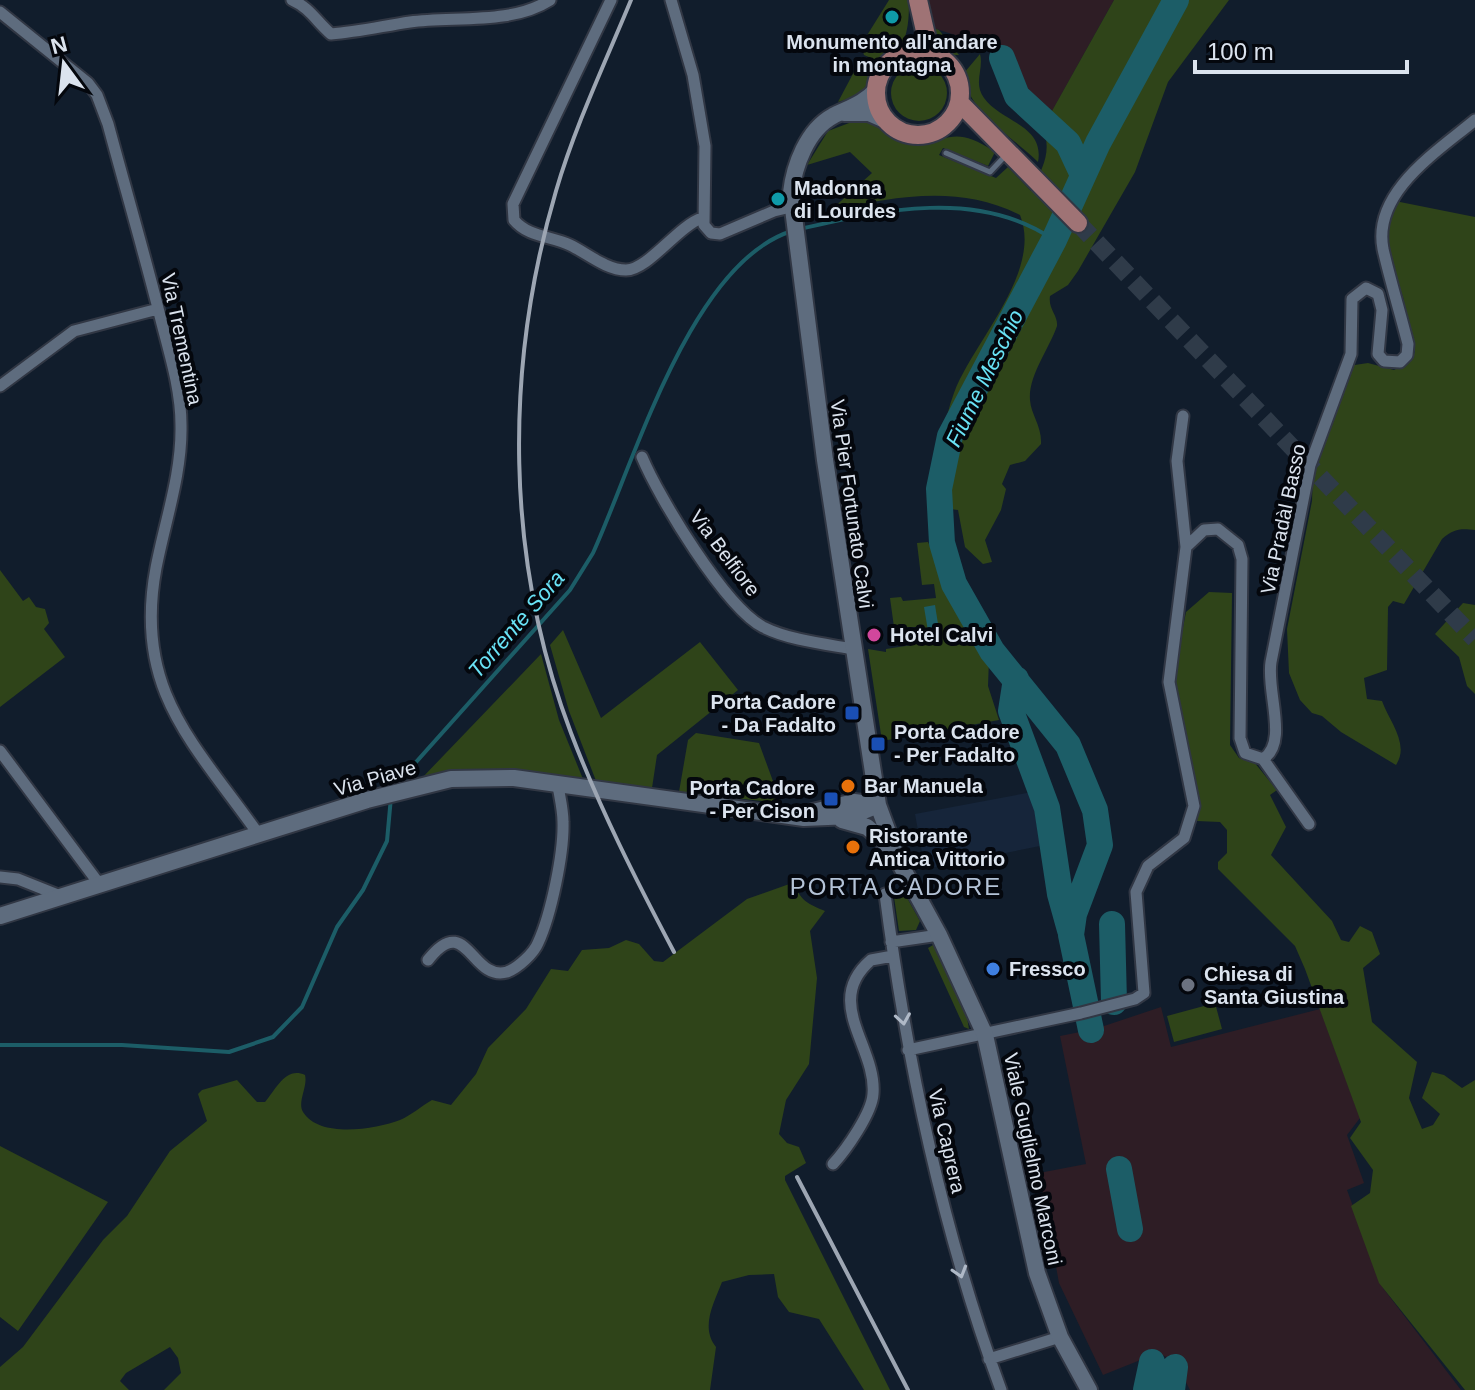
<svg xmlns="http://www.w3.org/2000/svg" width="1475" height="1390" font-family="Arial,sans-serif">
  <rect width="100%" height="100%" fill="#111d2c"/>
  <path fill="#16253a" d="M1032,792L1040,846L925,869L915,814Z"/>
  <path fill="#2e1d25" d="M928,0H1114L1051,113L1031,100L1015,82L1002,50L930,27Z
    M1161,1007L1171,1047L1320,1009L1360,1118L1347,1135L1364,1183L1347,1190L1383,1288L1461,1390H1190L1175,1361L1158,1353L1103,1375L1059,1283L1039,1173L1086,1164L1060,1036L1095,1029Z"/>
  <path fill="#2f4419" d="M889,0H909C909,26 908,56 876,60L864,55L861,45Z
    M1114,0H1229L1168,82L1135,172L1078,271L1068,285L1050,296C1048,309 1058,315 1057,326C1049,349 1028,376 1030,400C1031,415 1042,426 1041,444L1025,461L1010,465L1002,484L1006,489L1001,510L985,540L992,562L983,564L965,547L958,510L942,508C941,470 940,429 954,393C973,342 1043,272 1020,215C958,184 896,197 831,210L872,173L850,152L807,165L828,131L857,120C877,122 891,137 910,140C949,146 951,122 995,152L988,166L943,148L939,155L996,178L1008,167L1031,191C1043,167 1052,153 1043,127Z
    M930,27L939,30L959,55H948L934,39Z
    M980,54C984,69 973,83 984,98C1001,122 1045,125 1038,162C1012,136 965,110 964,73Z
    M891 93a28 28 0 1 1 56 0a28 28 0 1 1-56 0Z
    M856,68L872,74L870,86L855,97L838,102Z
    M1390,200L1475,217V530C1460,528 1453,529 1442,539L1404,604L1393,601L1388,607L1387,670L1364,678L1367,699L1382,701C1389,721 1410,744 1396,765L1341,732L1322,716L1312,713L1300,700L1289,673L1287,629L1312,501L1313,472L1348,366L1368,363L1394,370L1409,362L1415,352L1403,297L1382,233Z
    M928,542L957,610L989,659L988,686L999,720L882,741L868,649L886,652V649L912,645L911,637L917,632V627H894L890,598L901,597L903,601L936,598L934,584L922,585L917,543Z
    M0,570L23,601L29,597L36,607L45,609L49,623L44,629L65,657L0,707Z
    M1209,592L1232,593L1230,745L1239,758L1254,762L1277,790L1270,795L1286,827L1271,855L1332,921L1341,940L1349,942L1360,926L1372,932L1380,954L1363,968L1372,1022L1417,1062L1409,1098L1422,1129L1433,1125L1440,1114L1422,1098L1432,1072L1444,1075L1462,1088L1475,1080V1390H1465L1379,1283L1351,1206L1370,1193L1373,1170L1350,1138L1361,1122L1305,969L1295,946L1218,869V862L1227,853V830L1220,822L1197,821L1200,800L1172,684L1186,612Z
    M1463,603L1475,605V694L1467,686L1459,657L1435,634Z
    M563,630L601,718L700,642L738,690L657,755L652,788L598,786L569,711L550,645Z
    M541,654L559,720L585,784L505,770L421,779Z
    M696,733L759,743L781,803L679,792L688,740Z
    M795,882C797,899 810,905 825,911L810,931L817,978L809,1064L786,1100L779,1134L787,1143L799,1147L806,1163L785,1176V1180L890,1390H864L819,1319L789,1312L778,1297L774,1274L749,1275L722,1282C714,1303 700,1327 716,1347L710,1390H164L181,1373L178,1358L170,1347L126,1373L120,1381L129,1390H0V1367L23,1347L103,1240L127,1216L170,1151L207,1121L198,1094L202,1090L237,1080L257,1102H265C276,1089 286,1066 305,1075C308,1087 297,1102 303,1112C320,1139 376,1129 400,1120C412,1115 421,1106 432,1100L451,1105L476,1074L488,1048L526,1009L551,969L568,971L582,950L609,948L626,940L639,944L654,961L663,962L747,899Z
    M897,892L905,894L920,921L916,930L899,931L894,897Z
    M933,945L965,1006L969,1029L964,1027L928,948Z
    M1215,1003L1222,1029L1174,1042L1167,1016Z
    M0,1146L108,1202L18,1331L0,1317Z"/>
  <path fill="#1c5d67" d="M935,605L939,630L928,631L924,607Z"/>
  <g fill="none" stroke-linecap="round" stroke-linejoin="round">
    <path stroke="#1c5d67" stroke-width="4" d="M800,229C882,210 979,188 1054,240
      M392,789L570,590L593,553C634,463 691,262 792,231
      M0,1045H122L229,1052L273,1037L302,1007L337,927L363,890L387,841L391,797"/>
    <path stroke="#1c5d67" stroke-width="26" d="M1002,58L1017,96L1068,143L1083,175
      M1016,679L1011,711L1047,808L1060,894L1070,930
      M1112,924L1114,1002
      M1091,1030L1071,935L1074,914L1100,845L1095,810L1068,745L992,651L954,584L942,543L939,489L950,436L1054,240L1098,143L1176,0
      M1119,1169L1130,1229
      M1146,1390L1152,1362
      M1172,1390L1175,1367"/>
    <path stroke="#2f3b49" stroke-width="18" stroke-dasharray="18 9" stroke-linecap="butt" d="M1078,223L1475,639"/>
    <g stroke="#313744" stroke-width="9">
      <path id="lane" d="M946,153L990,172L1006,155"/>
    </g>
    <g stroke="#313744" stroke-width="15">
      <path id="street" d="M292,0C310,8 316,21 331,34C358,32 383,26 410,22C454,16 511,25 550,0
        M611,0L513,204L514,220C528,237 551,236 570,245C587,253 606,270 626,270C648,270 678,226 702,218
        M671,0L693,75L705,146L704,225L711,233L720,234L774,211L791,207
        M0,12L88,83L97,95L108,124C125,187 143,249 159,312C168,349 181,387 181,425C182,474 165,521 156,568C133,691 195,744 259,835
        M0,386L74,331L158,309
        M642,457C659,498 725,607 763,627C789,640 825,644 853,649
        M1186,547L1204,530L1218,529L1238,545L1242,559L1240,738L1245,753L1263,759C1289,743 1266,691 1271,662L1310,465L1351,354L1352,299L1366,288L1378,294L1382,310L1378,354L1384,361L1400,362L1407,355L1408,344C1400,312 1390,280 1383,249C1372,192 1438,151 1475,120
        M0,751L100,885
        M1263,759L1309,824
        M0,877L18,879L63,897
        M885,894C907,1064 942,1230 1001,1390
        M891,942L939,935
        M428,960C467,910 471,982 507,972C518,968 534,953 538,943C551,915 564,853 563,822C563,810 560,798 558,786
        M908,1050L1081,1013L1135,999L1144,993L1136,892L1148,866L1184,838L1194,806L1169,682L1186,547L1177,461L1183,416
        M833,1164C846,1150 872,1113 873,1094C877,1047 822,1002 871,960L893,956
        M989,1359L1060,1337"/>
    </g>
    <g stroke="#313744" stroke-width="20">
      <path id="secondary" d="M877,89C865,103 849,108 833,116C807,130 794,166 791,193L825,460L878,805L899,862L939,935L985,1035L1037,1273L1060,1337L1089,1390
        M844,113H869L887,121
        M813,812L854,802L878,805
        M842,820L867,827L890,847
        M0,916L367,800L451,779L514,778L804,818L851,816L878,805"/>
    </g>
    <g stroke="#313744" stroke-width="22">
      <path id="primary" d="M918,0L930,53
        M876 93a42 42 0 1 1 84 0a42 42 0 1 1-84 0Z
        M959,102L1078,223"/>
    </g>
    <use href="#lane" stroke="#5e6c7e" stroke-width="5"/>
    <use href="#street" stroke="#5e6c7e" stroke-width="11"/>
    <use href="#secondary" stroke="#5e6c7e" stroke-width="16"/>
    <use href="#primary" stroke="#9f7375" stroke-width="18"/>
    <path stroke="#9da6b3" stroke-width="4" d="M631,0C605,63 575,126 556,191C504,368 505,559 571,733C600,809 636,880 674,952
      M797,1177L908,1390"/>
  </g>
  <defs><path id="oneway-chevron" d="M-2-3.5L2.5 0L-2 3.5" fill="none" stroke-width="1.6" stroke-linecap="round" stroke-linejoin="round" transform="scale(2)"/></defs>
  <g stroke="#afb9c7">
    <use href="#oneway-chevron" transform="translate(903 1019) rotate(81)"/>
    <use href="#oneway-chevron" transform="translate(960 1272) rotate(73)"/>
  </g>
  <g fill="#0f9aa8" stroke="#04070d" stroke-width="3">
    <circle cx="892" cy="17" r="8"/>
    <circle cx="778" cy="199" r="8"/>
  </g>
  <circle fill="#d1479c" stroke="#04070d" stroke-width="3" cx="874" cy="635" r="8"/>
  <g fill="#1a4fb4" stroke="#04070d" stroke-width="3">
    <rect x="844" y="705" width="16" height="16" rx="4"/>
    <rect x="870" y="736" width="16" height="16" rx="4"/>
    <rect x="823" y="791" width="16" height="16" rx="4"/>
  </g>
  <g fill="#e8710a" stroke="#04070d" stroke-width="3">
    <circle cx="848" cy="786" r="8"/>
    <circle cx="853" cy="847" r="8"/>
  </g>
  <circle fill="#3f7fe0" stroke="#04070d" stroke-width="3" cx="993" cy="969" r="8"/>
  <circle fill="#6b7280" stroke="#04070d" stroke-width="3" cx="1188" cy="985" r="8"/>
  <g text-anchor="middle" stroke-width="8" stroke-linejoin="round" paint-order="stroke">
    <g font-size="20" font-weight="bold" fill="#dbe3ee" stroke="#04070d" text-anchor="start">
      <text x="892" y="49" text-anchor="middle">Monumento all'andare<tspan x="892" dy="23">in montagna</tspan></text>
      <text x="794" y="195">Madonna<tspan x="794" dy="23">di Lourdes</tspan></text>
      <text x="890" y="642">Hotel Calvi</text>
      <text x="836" y="709" text-anchor="end">Porta Cadore<tspan x="836" dy="23">- Da Fadalto</tspan></text>
      <text x="894" y="739">Porta Cadore<tspan x="894" dy="23">- Per Fadalto</tspan></text>
      <text x="864" y="793">Bar Manuela</text>
      <text x="815" y="795" text-anchor="end">Porta Cadore<tspan x="815" dy="23">- Per Cison</tspan></text>
      <text x="869" y="843">Ristorante<tspan x="869" dy="23">Antica Vittorio</tspan></text>
      <text x="1009" y="976">Fressco</text>
      <text x="1204" y="981">Chiesa di<tspan x="1204" dy="23">Santa Giustina</tspan></text>
    </g>
    <g font-size="20" fill="#dbe3ee" stroke="#04070d">
      <text transform="translate(182 339) rotate(78)" y="7">Via Trementina</text>
      <text transform="translate(852 504) rotate(82)" y="7">Via Pier Fortunato Calvi</text>
      <text transform="translate(1283 519) rotate(-78)" y="7">Via Pradàl Basso</text>
      <text transform="translate(725 553) rotate(53)" y="7">Via Belfiore</text>
      <text transform="translate(375 778) rotate(-16)" y="7">Via Piave</text>
      <text transform="translate(947 1141) rotate(77)" y="7">Via Caprera</text>
      <text transform="translate(1033 1159) rotate(78)" y="7">Viale Guglielmo Marconi</text>
    </g>
    <g font-size="22" font-style="italic" fill="#69e3f6" stroke="#04070d">
      <text transform="translate(984 378) rotate(-64)" y="8">Fiume Meschio</text>
      <text transform="translate(516 624) rotate(-49)" y="8">Torrente Sora</text>
    </g>
    <g font-size="24" letter-spacing="2" fill="#b4c3d7" stroke="#04070d">
      <text x="896" y="895">PORTA CADORE</text>
    </g>
  </g>
  <g transform="translate(64 64) rotate(345)" stroke="#04070d" stroke-width="6" paint-order="stroke">
  <path d="M0-6L14 30L0 20L-14 30Z" fill="#dbe3ee"/>
  <text y="-12" font-size="22" font-weight="bold" text-anchor="middle" fill="#dbe3ee">N</text>
  </g>
  <path d="M1195 60v12h212v-12" fill="none" stroke="#dbe3ee" stroke-width="4"/>
  <text x="1207" y="60" font-size="24" fill="#dbe3ee" stroke="#04070d" stroke-width="6" paint-order="stroke">100 m</text>
</svg>
